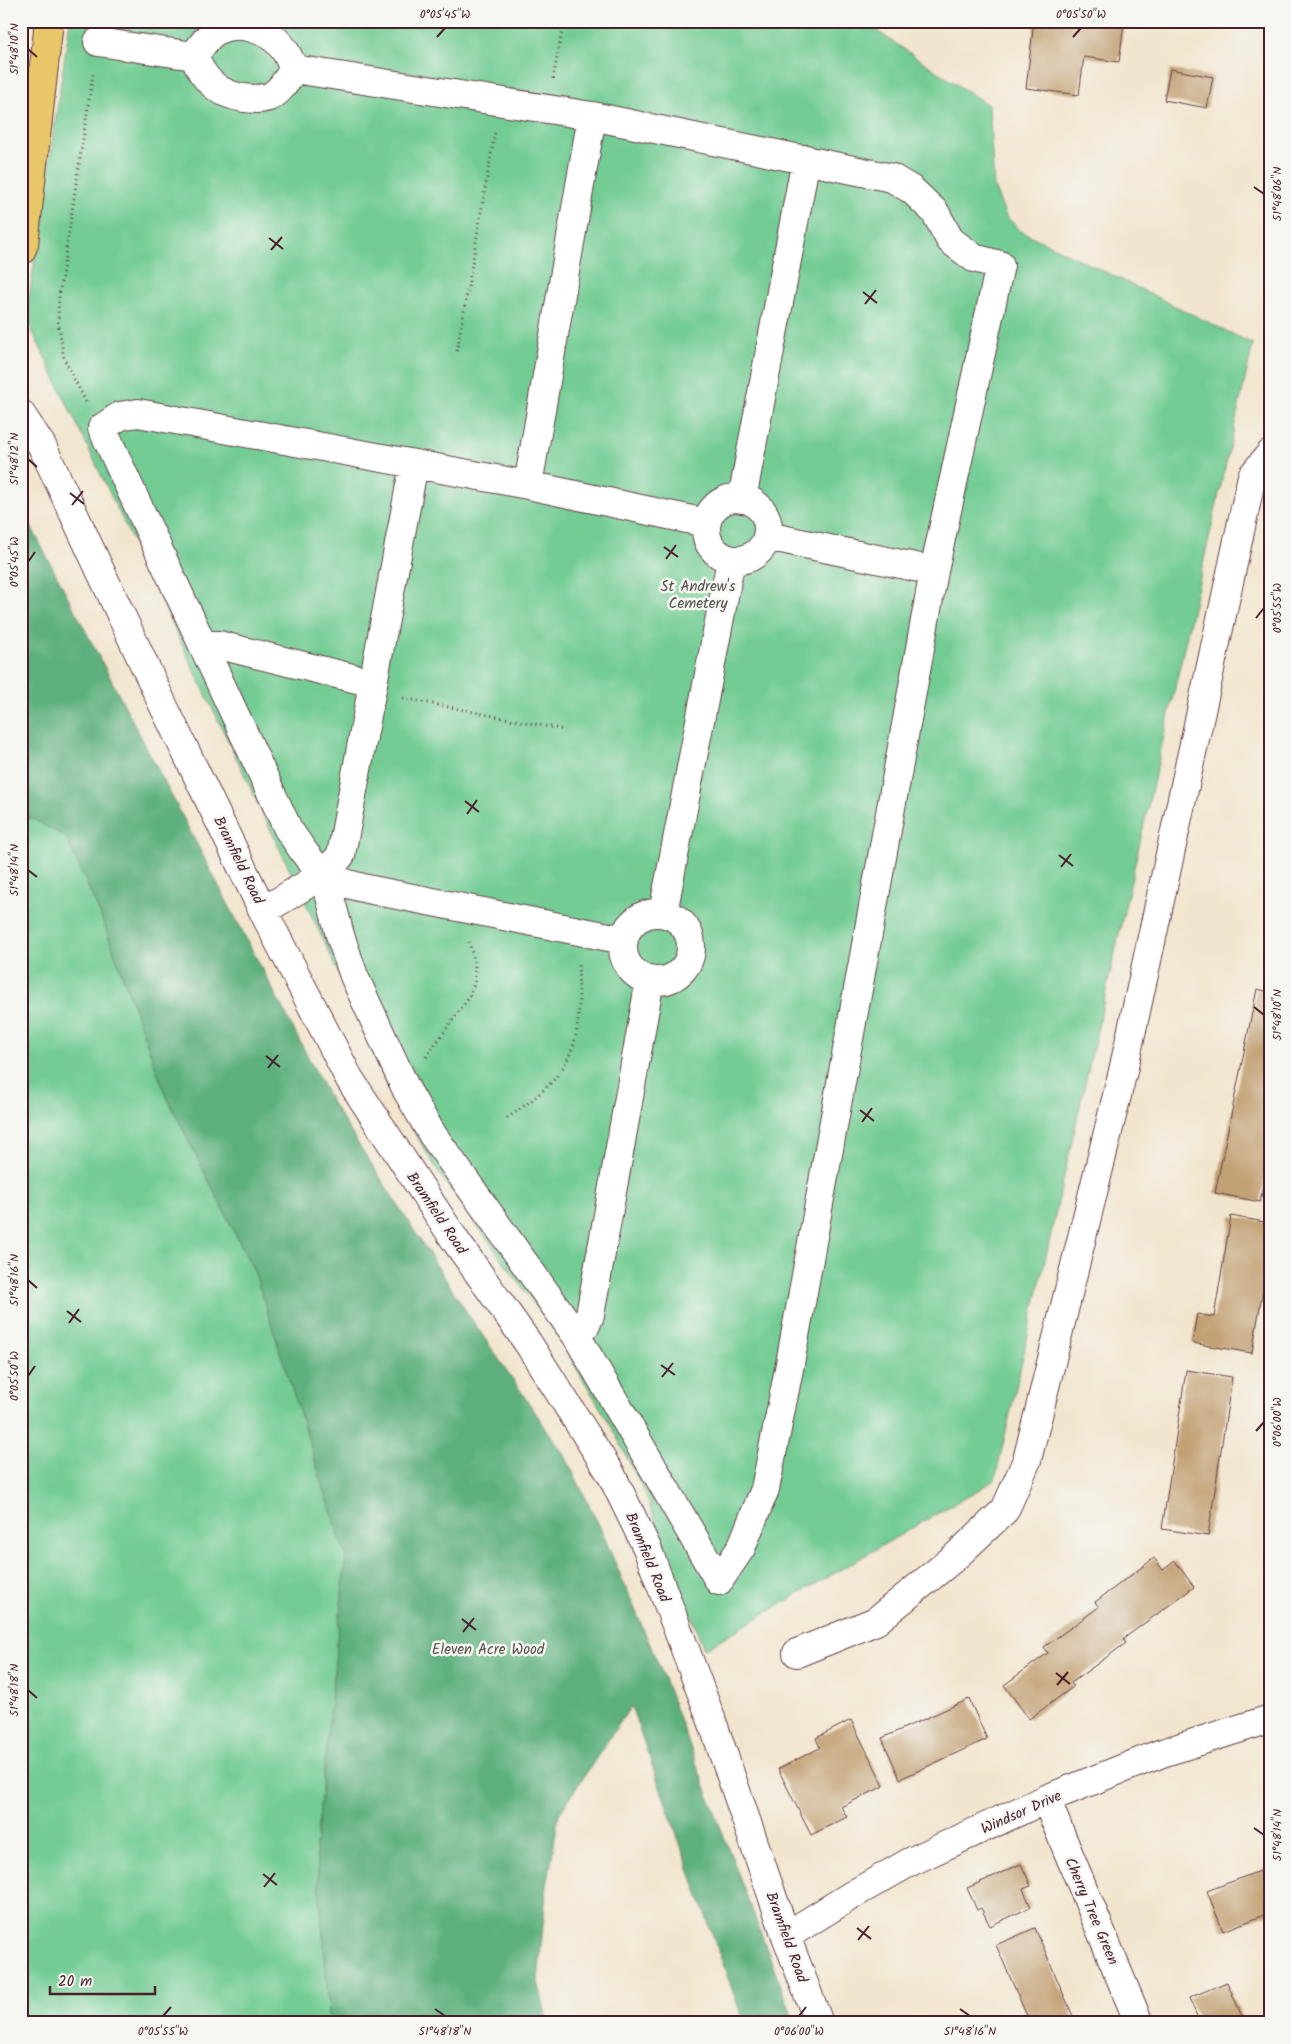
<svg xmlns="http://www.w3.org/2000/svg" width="1291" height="2044" font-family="Kalam,sans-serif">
  <rect width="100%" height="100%" fill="#f6f6f2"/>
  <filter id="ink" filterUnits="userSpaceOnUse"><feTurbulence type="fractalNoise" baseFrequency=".02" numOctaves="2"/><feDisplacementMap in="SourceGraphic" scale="10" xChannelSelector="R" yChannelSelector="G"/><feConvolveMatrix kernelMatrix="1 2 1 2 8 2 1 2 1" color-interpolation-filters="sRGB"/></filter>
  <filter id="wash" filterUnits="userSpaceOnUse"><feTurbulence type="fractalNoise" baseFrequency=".0096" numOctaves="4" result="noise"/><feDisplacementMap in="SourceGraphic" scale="20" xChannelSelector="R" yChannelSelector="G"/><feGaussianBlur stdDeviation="1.12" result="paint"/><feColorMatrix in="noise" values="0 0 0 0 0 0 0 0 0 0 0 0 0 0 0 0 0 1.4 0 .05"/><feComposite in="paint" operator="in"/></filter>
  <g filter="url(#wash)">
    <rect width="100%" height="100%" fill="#f2e5cd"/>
    <path fill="#72cc93" stroke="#5e765f" d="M70,21H862L989,106L994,187L1006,216L1021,231L1253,344L995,1480L704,1649L644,1491L611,1426L554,1331L443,1179L392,1096L329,952L26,318Z
      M31,818L66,837L101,916L165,1093L255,1273L346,1557L316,1846L330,2023H21V820Z"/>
    <path fill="#5db07d" stroke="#546854" d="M21,507L332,1103L468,1314L565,1456L600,1527L660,1668L795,2023H744L631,1706L559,1814L546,1893L538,1981L548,2023H330L316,1846L346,1557L255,1273L165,1093L101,916L66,837L31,818L21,820Z"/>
    <g id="blocks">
      <path fill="#c2a174" d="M1034,21L1124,23L1119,62L1084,57L1079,95L1026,88Z
        M1170,69L1213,77L1207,108L1164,100Z
        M1257,989L1270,992V1154L1260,1202L1215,1193Z
        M1231,1216L1270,1223V1247L1252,1353L1192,1343L1197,1314L1214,1317Z
        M1186,1370L1232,1377L1208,1536L1162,1529Z
        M1154,1558L1163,1570L1175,1561L1194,1587L1123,1639L1126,1643L1071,1683L1073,1687L1029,1719L1004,1685L1048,1653L1044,1647L1099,1607L1095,1602Z
        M969,1699L987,1739L900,1779L882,1738Z
        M851,1720L884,1786L841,1807L847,1817L811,1835L778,1769L820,1748L816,1738Z
        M1021,1864L1031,1886L1023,1889L1031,1907L990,1926L981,1908L977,1910L967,1888Z
        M1270,1867V1913L1223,1931L1207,1891Z
        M1035,1928L1063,1993L1076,2023H1030L996,1945Z
        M1227,1982L1245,2023H1200L1189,1998Z"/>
    </g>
  </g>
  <g filter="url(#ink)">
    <use href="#blocks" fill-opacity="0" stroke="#633d43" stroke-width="1"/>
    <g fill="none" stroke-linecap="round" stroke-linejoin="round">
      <g stroke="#633d43" stroke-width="30">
        <path id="minor" d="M98,42L194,56C203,80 218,94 244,98C254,99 262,100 271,96C281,91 288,78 294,69L592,116
          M194,56C201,46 208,35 218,30C240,19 273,31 285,51C289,57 291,63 294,69
          M21,414L42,446L165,709L263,911L349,1078L455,1240L528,1343L611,1474L647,1548L712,1721L786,1936L819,2023
          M528,485L592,116L892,178L912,190L935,212L950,240L974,258L1000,265L934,571L767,536
          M706 529a31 31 0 1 1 62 0a31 31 0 1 1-62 0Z
          M742,499L806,159
          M203,645H219L373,683
          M324,874L340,935L354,976L407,1091L432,1134L576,1335L719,1581L741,1548L765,1489L789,1369L934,571
          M263,911L324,874L341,855L414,464
          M663,913L731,560
          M623 947a34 34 0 1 1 68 0a34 34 0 1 1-68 0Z
          M624,940L367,889C353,885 334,882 322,872C308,861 299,844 288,829L102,428L120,416L138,413L528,485L706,523
          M576,1335L586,1325L590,1315L650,980
          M797,1653L876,1621L954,1558L1005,1510L1027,1460L1123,1071L1252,476L1270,454
          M1046,1799L1139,2023
          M786,1936L852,1895L910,1862L1046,1799L1162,1753L1270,1719"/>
      </g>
      <g stroke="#633d43" stroke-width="30">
        <path id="major" d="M21,251L24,244L49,21"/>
      </g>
      <path stroke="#633d43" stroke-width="3" stroke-dasharray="1 4" stroke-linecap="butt" d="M553,79L564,21
        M457,351L495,132
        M86,402L64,359L58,320L59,296L93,74
        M403,698L565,730
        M426,1057L468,999L475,982V965L469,942
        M507,1118C577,1071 582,1045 578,964"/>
      <use href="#minor" stroke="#fff" stroke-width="28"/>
      <use href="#major" stroke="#e9c769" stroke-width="28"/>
    </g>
  </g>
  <path fill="none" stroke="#4a1f2b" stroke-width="2" d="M437,37L445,28M1073,37L1081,28M28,49L37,57M1254,187L1264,194M269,238L283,249M271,250L282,237M863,292L877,303M865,304L876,290M28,459L37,467M70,493L84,504M72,505L83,491M664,547L678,557M666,559L676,545M28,562L35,552M1256,618L1264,608M465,801L479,812M467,814L477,800M1059,855L1073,866M1061,867L1071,854M28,870L37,877M1254,1007L1264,1015M266,1056L280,1067M268,1068L278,1055M860,1110L874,1121M862,1122L872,1108M28,1280L37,1288M67,1311L81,1322M69,1323L79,1309M661,1365L675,1375M28,1376L35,1366M662,1377L673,1363M1256,1431L1264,1422M462,1619L476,1630M463,1632L474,1618M1056,1673L1070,1684M1057,1685L1068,1672M28,1690L37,1698M1254,1828L1264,1835M263,1874L277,1885M264,1887L275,1873M857,1928L871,1939M858,1940L869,1926M435,2009L445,2016M960,2009L970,2016M163,2016L171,2007M799,2016L806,2007"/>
  <g text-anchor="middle" stroke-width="5" stroke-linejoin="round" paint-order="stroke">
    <g font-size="15" fill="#56534a" stroke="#f6f6f2">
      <text x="698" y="591">St Andrew's<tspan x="698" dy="17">Cemetery</tspan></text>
      <text x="488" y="1654">Eleven Acre Wood</text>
    </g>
    <g font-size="15" fill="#4a1f2b" stroke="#f6f6f2">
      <text transform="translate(239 860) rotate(64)" y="5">Bramfield Road</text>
      <text transform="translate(437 1213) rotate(56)" y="5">Bramfield Road</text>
      <text transform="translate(648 1557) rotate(68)" y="5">Bramfield Road</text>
      <text transform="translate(1021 1812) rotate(-24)" y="5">Windsor Drive</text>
      <text transform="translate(1092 1911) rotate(67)" y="5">Cherry Tree Green</text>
      <text transform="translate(787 1937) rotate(70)" y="5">Bramfield Road</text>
    </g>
  </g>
  <rect width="1291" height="2044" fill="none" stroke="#f6f6f2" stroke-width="55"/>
  <path d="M50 1986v8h105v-8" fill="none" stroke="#4a1f2b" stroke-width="2.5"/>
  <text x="58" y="1986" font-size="15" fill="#4a1f2b" stroke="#f6f6f2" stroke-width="4" paint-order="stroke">20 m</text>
  <rect x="28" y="28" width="1236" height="1988" fill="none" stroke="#4a1f2b" stroke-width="2"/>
  <g font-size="12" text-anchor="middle" fill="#4a1f2b">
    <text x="445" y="18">0°05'45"W</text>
    <text x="1081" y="18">0°05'50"W</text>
    <text transform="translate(14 49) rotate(-90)" y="4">51°48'10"N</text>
    <text transform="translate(1277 194) rotate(-90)" y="4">51°48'06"N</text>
    <text transform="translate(14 459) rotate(-90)" y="4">51°48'12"N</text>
    <text transform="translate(14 562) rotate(-90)" y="4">0°05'45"W</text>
    <text transform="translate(1277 608) rotate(-90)" y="4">0°05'55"W</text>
    <text transform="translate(14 870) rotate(-90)" y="4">51°48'14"N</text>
    <text transform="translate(1277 1015) rotate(-90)" y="4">51°48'10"N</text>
    <text transform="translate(14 1280) rotate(-90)" y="4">51°48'16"N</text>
    <text transform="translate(14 1376) rotate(-90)" y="4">0°05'50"W</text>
    <text transform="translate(1277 1422) rotate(-90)" y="4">0°06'00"W</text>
    <text transform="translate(14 1690) rotate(-90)" y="4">51°48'18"N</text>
    <text transform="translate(1277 1835) rotate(-90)" y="4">51°48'14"N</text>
    <text x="163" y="2035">0°05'55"W</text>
    <text x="445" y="2035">51°48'18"N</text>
    <text x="799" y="2035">0°06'00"W</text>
    <text x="970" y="2035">51°48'16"N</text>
  </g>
</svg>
